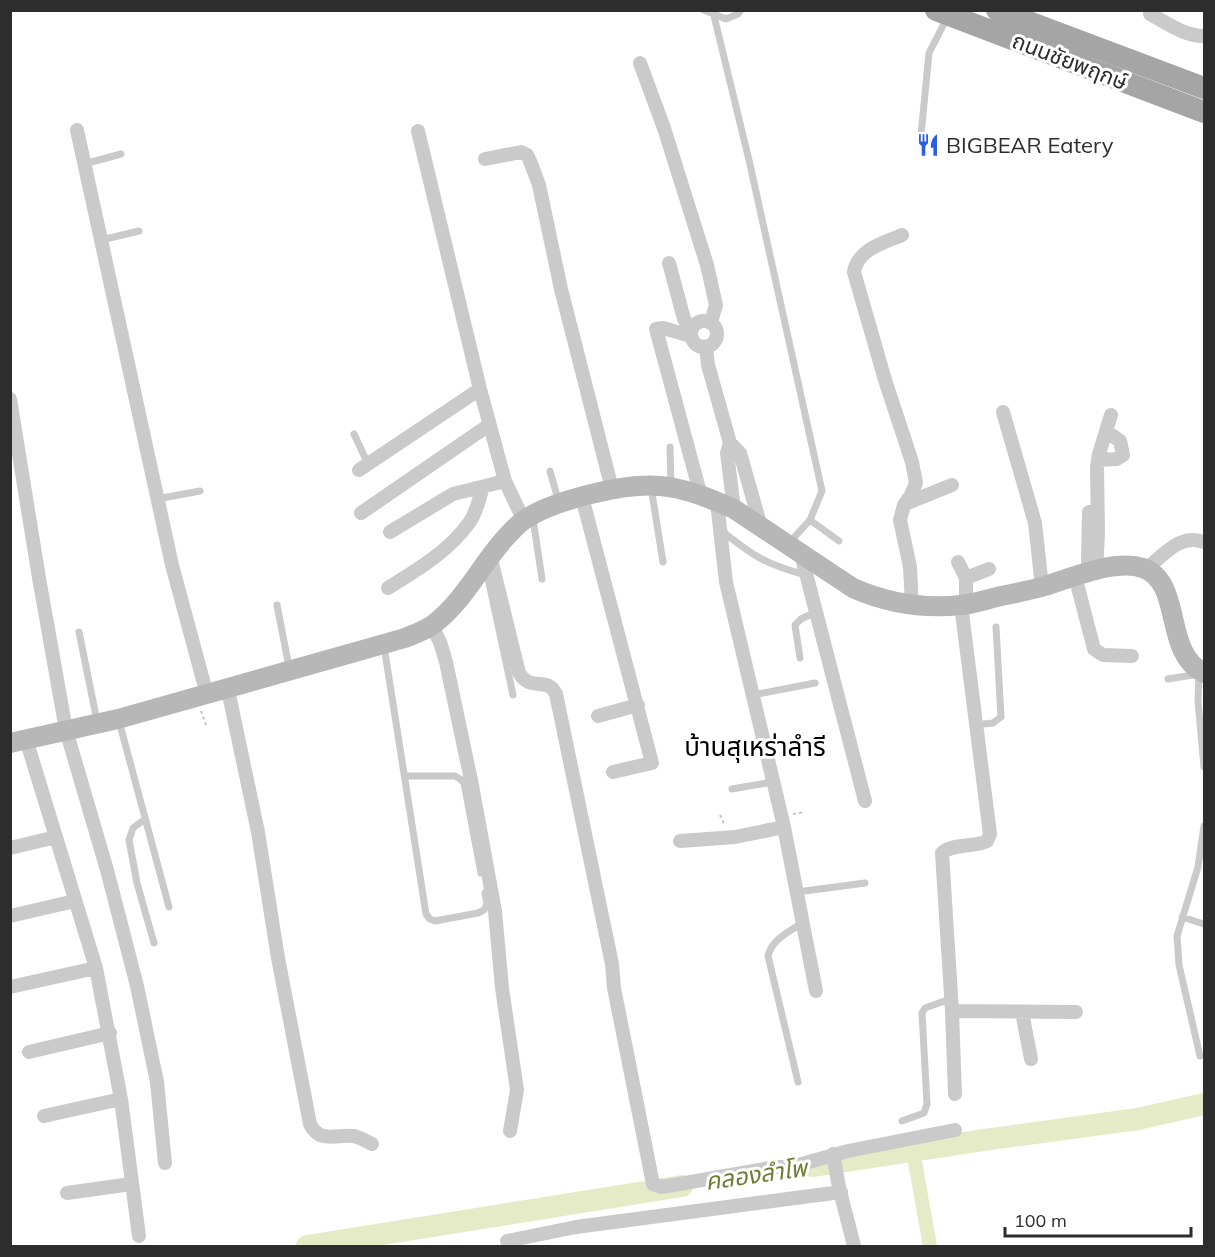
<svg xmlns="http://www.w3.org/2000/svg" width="1215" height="1257" font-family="Mulish,'Noto Sans Thai',sans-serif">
  <rect width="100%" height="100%" fill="#fff"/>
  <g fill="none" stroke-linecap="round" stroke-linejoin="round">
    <path stroke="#e4ebc6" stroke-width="14" d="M913,1151L930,1246"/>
    <path stroke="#e4ebc6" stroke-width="22" d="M812,1166L983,1140L1138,1119L1204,1104
      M307,1246L682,1186"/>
    <path stroke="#c4c4c4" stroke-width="2" stroke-dasharray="3 3" stroke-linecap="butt" d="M201,711L207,728
      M793,814L805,812
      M720,815L725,826"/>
    <path stroke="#cacaca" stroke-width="7" d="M704,10L726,19L738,14L741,10
      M714,16L749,160L822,491L810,520L789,543
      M921,135L929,53L947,18
      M84,164L121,154
      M101,240L139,231
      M354,434L368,464
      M670,447L671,486
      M550,471L559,503
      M651,487L663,562
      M157,499L200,491
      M533,519L542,579
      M810,520L839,541
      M722,531C753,556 767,565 806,575
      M486,569L513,695
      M277,605L289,667
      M79,632L97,721
      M384,646L426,914L430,919L435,921L478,913L484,910L487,904L485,893
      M800,658L795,625L801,619L816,612
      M1199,673L1198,701L1204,767
      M1168,679L1199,674
      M753,695L815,683
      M119,721L169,907
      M975,725L993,723L1001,717L996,627
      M405,776H455L460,779L464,783L481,873
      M732,789L773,782
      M145,819L133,828L129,840L137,883L154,943
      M797,892L865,883
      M1182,917L1204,924
      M1200,1056L1179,965L1177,936L1198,867L1204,826
      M798,1082L768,956C772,939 789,932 802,923
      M902,1121L924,1113L927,1104L922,1013L925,1008L950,999"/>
    <path stroke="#cacaca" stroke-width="14" d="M1150,14C1167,23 1184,36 1204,36
      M640,63L664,128L707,265L716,305L711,322
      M77,130L172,565L207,695
      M418,131L480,389L505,481L524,521
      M485,159L521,152L527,155L530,161L539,185L561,289L612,489
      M902,235C883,243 858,249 854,272L885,380L912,462L916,483L911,495L904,505L900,520L910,567L912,605
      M669,263L684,319L691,331
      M691 334a13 13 0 1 1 26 0a13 13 0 1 1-26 0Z
      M691,336L663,328L656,329L701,496
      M706,347L708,365L730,443
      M10,399L39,578L66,730L107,870L137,986L157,1082L165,1163
      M1003,412L1035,523L1042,587
      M1098,460L1117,459L1123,455L1120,441L1106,431
      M359,470L480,389
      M582,497L652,763L613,772
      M717,502L726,582L784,827L816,991
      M905,504L952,485
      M734,509L727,453L730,443L740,453L761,527
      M361,513L489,425
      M390,532L453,494L505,481
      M801,554L865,801
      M490,555L519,673C531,693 547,675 556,694L612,964L614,988L653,1184L662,1187L776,1167H791L848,1151L955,1130
      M1088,561L1089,512
      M958,562L966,578V604
      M1146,569C1164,555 1180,533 1204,542
      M1096,571L1098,534L1097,467L1099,454L1111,415
      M1075,576L1094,649L1103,655L1132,656
      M966,578L989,569
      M388,588C417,570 449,551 469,523C477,512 479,499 483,487
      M961,605L990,834L987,841C973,848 953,843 942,853L952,1011L1076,1012
      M432,626L440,642L446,662L471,780L495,911L502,988L517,1090L510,1131
      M228,690L258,832L278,958L310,1124C320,1144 336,1134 354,1136C361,1138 366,1141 372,1144
      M598,716L638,705
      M26,739L96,968L121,1099L139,1236
      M680,841L735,837L784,827
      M10,848L56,837
      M10,916L75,901
      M10,987L96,968
      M952,1011L955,1094
      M1022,1012L1031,1059
      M29,1052L110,1033
      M44,1116L121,1099
      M833,1154L839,1187L854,1246
      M67,1193L131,1184
      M507,1241L576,1227L841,1192"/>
    <path stroke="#b7b7b7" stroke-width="20" d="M10,743L118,719L405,638C415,634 426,630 434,624C465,600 481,564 507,536C512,531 518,524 524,520C553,500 625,483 660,486C686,488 711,499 734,509L853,588C887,603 924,609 961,605C974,604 988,599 1001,596C1016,593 1031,590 1045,586C1072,577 1116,559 1143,568C1184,583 1162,652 1204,673"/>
    <path stroke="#a5a5a5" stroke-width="22" d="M936,10L1204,112
      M997,10L1204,88"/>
  </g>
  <defs>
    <g id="restaurant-bare" transform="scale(1.8)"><path d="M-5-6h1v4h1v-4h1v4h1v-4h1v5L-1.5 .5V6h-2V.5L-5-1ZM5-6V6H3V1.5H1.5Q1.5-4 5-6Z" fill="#2d5ce6" stroke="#fff" stroke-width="2.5" paint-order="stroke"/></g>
  </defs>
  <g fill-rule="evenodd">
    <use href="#restaurant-bare" x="928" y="145"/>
  </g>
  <g text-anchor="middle" stroke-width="6" stroke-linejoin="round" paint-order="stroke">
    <g font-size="22" fill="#2d2d2d" stroke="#fff">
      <text transform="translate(1070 61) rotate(21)" y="8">ถนนชัยพฤกษ์</text>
    </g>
    <g font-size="22" fill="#2d2d2d" stroke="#fff" text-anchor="start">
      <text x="946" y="153">BIGBEAR Eatery</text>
    </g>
    <g font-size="24" font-style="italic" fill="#6e7d35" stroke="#fff">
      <text transform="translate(756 1175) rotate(-8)" y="8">คลองลำโพ</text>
    </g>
    <g font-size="26" fill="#000" stroke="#fff">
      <text x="755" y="756">บ้านสุเหร่าลำรี</text>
    </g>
  </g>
  <rect width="1215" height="1257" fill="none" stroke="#2d2d2d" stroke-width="24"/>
  <path d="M1005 1227v9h186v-9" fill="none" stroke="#2d2d2d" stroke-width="3"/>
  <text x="1014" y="1227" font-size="18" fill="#2d2d2d" stroke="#ffffff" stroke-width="4.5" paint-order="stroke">100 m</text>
</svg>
